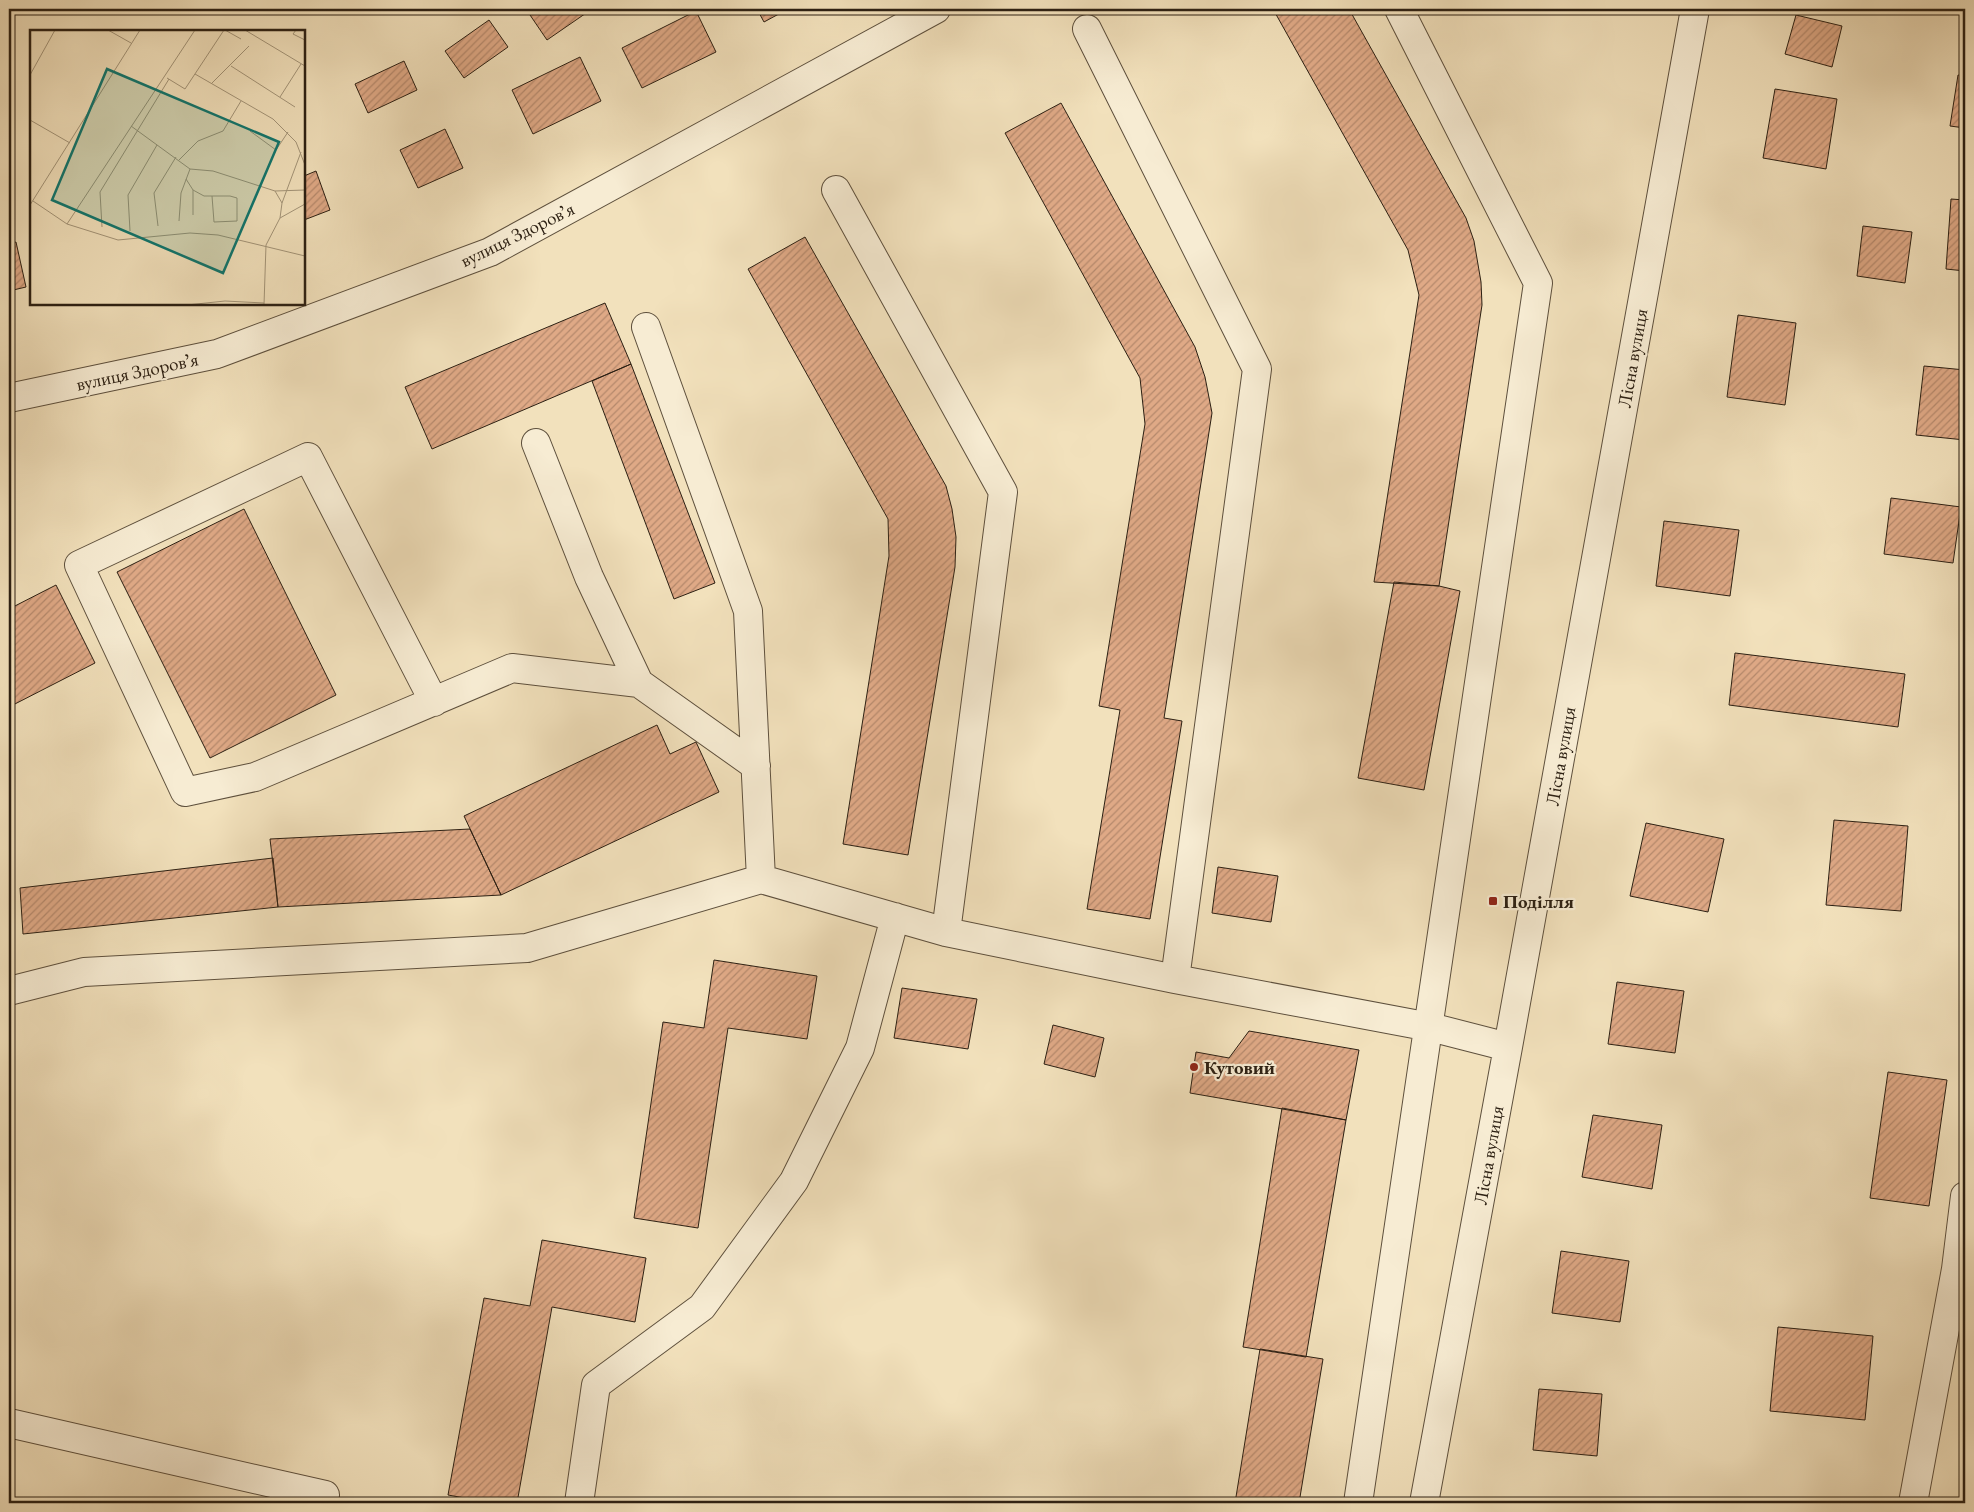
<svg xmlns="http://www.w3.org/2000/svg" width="1974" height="1512" font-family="'EB Garamond',serif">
  <defs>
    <pattern id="building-hatch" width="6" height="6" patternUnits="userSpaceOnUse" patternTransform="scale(1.25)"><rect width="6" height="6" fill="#dfa986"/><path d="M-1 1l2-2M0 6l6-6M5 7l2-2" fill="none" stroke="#b5896c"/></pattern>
  </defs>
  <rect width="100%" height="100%" fill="#f2e1bc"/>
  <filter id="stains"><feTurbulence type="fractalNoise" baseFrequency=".004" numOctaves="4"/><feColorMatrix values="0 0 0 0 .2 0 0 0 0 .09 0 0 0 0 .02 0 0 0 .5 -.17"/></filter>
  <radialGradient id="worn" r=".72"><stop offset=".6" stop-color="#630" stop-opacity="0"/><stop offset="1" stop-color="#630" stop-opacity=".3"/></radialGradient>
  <path fill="url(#building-hatch)" stroke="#2c2013" d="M539,9H592L547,40L530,15Z
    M757,9H788L764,22Z
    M1273,9H1349L1466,218L1474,241L1481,282L1482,305L1439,586L1374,582L1419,295L1408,250Z
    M696,11L716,52L642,88L622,48Z
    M1796,15L1842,26L1832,67L1785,54Z
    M489,20L508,47L464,78L445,51Z
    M580,57L601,101L533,134L512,90Z
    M404,61L417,90L368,113L355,84Z
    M1958,75L1965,76V128L1950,126Z
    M1775,89L1837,99L1826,169L1763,158Z
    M1061,103L1195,347L1205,377L1212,413L1164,718L1182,721L1150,919L1087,909L1120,710L1099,706L1145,424L1140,378L1005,133Z
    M445,129L463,168L418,188L400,150Z
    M316,171L330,210L304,220V176Z
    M1951,199L1965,200V271L1946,269Z
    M1863,226L1912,232L1905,283L1857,276Z
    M805,237L946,486L952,509L956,537L955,567L908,855L843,844L889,556L888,519L748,269Z
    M16,242L26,287L9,291V244Z
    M605,303L631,364L432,449L405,387Z
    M1738,315L1796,323L1785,405L1727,397Z
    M631,364L715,583L674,599L592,381Z
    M1924,366L1965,370V440L1916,435Z
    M1891,498L1961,507L1953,563L1884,554Z
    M244,509L336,695L210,758L117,572Z
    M1664,521L1739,530L1730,596L1656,586Z
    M1394,582L1439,586L1460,591L1424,790L1358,778Z
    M56,585L95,663L9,707V609Z
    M1735,653L1905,674L1898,727L1729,705Z
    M657,725L670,754L696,742L719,792L501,895L464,816Z
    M1834,820L1908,826L1901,911L1826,905Z
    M1646,823L1724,839L1708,912L1630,896Z
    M470,829L501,895L278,907L270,839Z
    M273,858L278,907L23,934L20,888Z
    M1218,867L1278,876L1271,922L1212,913Z
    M714,960L817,976L807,1039L728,1028L698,1228L634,1218L663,1022L704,1028Z
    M1617,982L1684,991L1675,1053L1608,1044Z
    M902,988L977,999L968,1049L894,1038Z
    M1053,1025L1104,1038L1095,1077L1044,1064Z
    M1249,1031L1359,1050L1346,1120L1190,1093L1196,1052L1229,1058Z
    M1888,1072L1947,1080L1929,1206L1870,1198Z
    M1282,1108L1346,1120L1306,1357L1243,1347Z
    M1593,1115L1662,1125L1652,1189L1582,1177Z
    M542,1240L646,1258L635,1322L552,1307L517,1503H492L448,1495L484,1298L530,1306Z
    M1561,1251L1629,1261L1620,1322L1552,1313Z
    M1778,1327L1873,1336L1865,1420L1770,1411Z
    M1260,1349L1323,1359L1299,1503H1235Z
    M1539,1389L1602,1394L1597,1456L1533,1450Z
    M471,1500L492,1503H470Z"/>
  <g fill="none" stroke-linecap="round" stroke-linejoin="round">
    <g stroke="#5e503d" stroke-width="30">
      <path id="minor" d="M1087,29L1257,369L1175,979
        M836,190L1003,492L946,932
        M646,327L748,611L761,879
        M9,398L217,354L490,252L936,9
        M536,443L589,577L639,683L756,766
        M434,702L308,457L79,565L185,792L255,777L512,668L639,683
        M9,991L84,972L527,948L761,879L946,932L1175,979L1430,1027L1508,1047
        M9,1423L325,1495
        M579,1503L596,1385L702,1307L794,1181L860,1048L895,917
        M1358,1503L1538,283L1399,9
        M1424,1503L1508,1047L1695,9
        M1913,1503L1956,1269L1965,1196"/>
    </g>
    <use href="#minor" stroke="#f7ecd3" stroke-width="28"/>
  </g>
  <g fill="#8f2418" stroke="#f7ecd3" stroke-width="2">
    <rect x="1488" y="896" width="10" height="10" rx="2.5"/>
    <circle cx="1194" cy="1067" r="5"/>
  </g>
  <g text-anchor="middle" stroke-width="4.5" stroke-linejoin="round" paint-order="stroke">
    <g font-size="19" fill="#2c2013" stroke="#f7ecd3">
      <text transform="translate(517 234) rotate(-26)" y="7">вулиця Здоровʼя</text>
      <text transform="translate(1632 358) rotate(-80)" y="7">Лісна вулиця</text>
      <text transform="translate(137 371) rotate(-12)" y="7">вулиця Здоровʼя</text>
      <text transform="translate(1560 756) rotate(-80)" y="7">Лісна вулиця</text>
      <text transform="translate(1488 1155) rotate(-80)" y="7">Лісна вулиця</text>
    </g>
    <g font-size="19" font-weight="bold" fill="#2c2013" stroke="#f7ecd3" text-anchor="start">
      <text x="1503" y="908">Поділля</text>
      <text x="1204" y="1074">Кутовий</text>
    </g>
  </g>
  <g transform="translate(30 30)">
    <rect width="275" height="275" fill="#f2e1bc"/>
    <path fill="none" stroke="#a39478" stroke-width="1" d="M78,0L101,13M195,0L211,9M215,0L275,36M266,0L263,4L275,10M201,36L265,77M165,44L243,89L266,112L275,135M0,45L25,0M137,48L155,59L194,0M181,54L219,16M250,67L271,34M0,90L40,113M101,96L160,139L183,141L245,161L275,160M220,101L246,120L258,102M149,130L168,111L193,101L211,71M156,149L163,160V185M163,160L174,166H200L207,168V191L184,192L182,166M245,161L252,173L250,188M3,171L37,194L88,210L160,203L188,205L275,226M252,173L271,122M0,175L110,0M149,191L151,163L160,139M37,194L165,0M128,196L124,163L146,127M72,197L70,162L139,49M100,201L98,165L127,115M157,275L195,271L234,273M234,275L236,215L250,188L275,174"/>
    <path fill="#0f766e" fill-opacity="0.15" stroke="#0f766e" stroke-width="2.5" d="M77,39L249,112L193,243L22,170Z"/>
    <rect width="275" height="275" fill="none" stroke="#2c2013" stroke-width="2.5"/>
  </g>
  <rect width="1974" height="1512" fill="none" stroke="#f2e1bc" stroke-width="30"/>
  <rect x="10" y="10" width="1954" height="1492" fill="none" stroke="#2c2013" stroke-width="2.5"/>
  <rect x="15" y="15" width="1944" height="1482" fill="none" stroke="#2c2013"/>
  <rect width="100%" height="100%" filter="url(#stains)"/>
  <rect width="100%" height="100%" fill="url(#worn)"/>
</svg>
